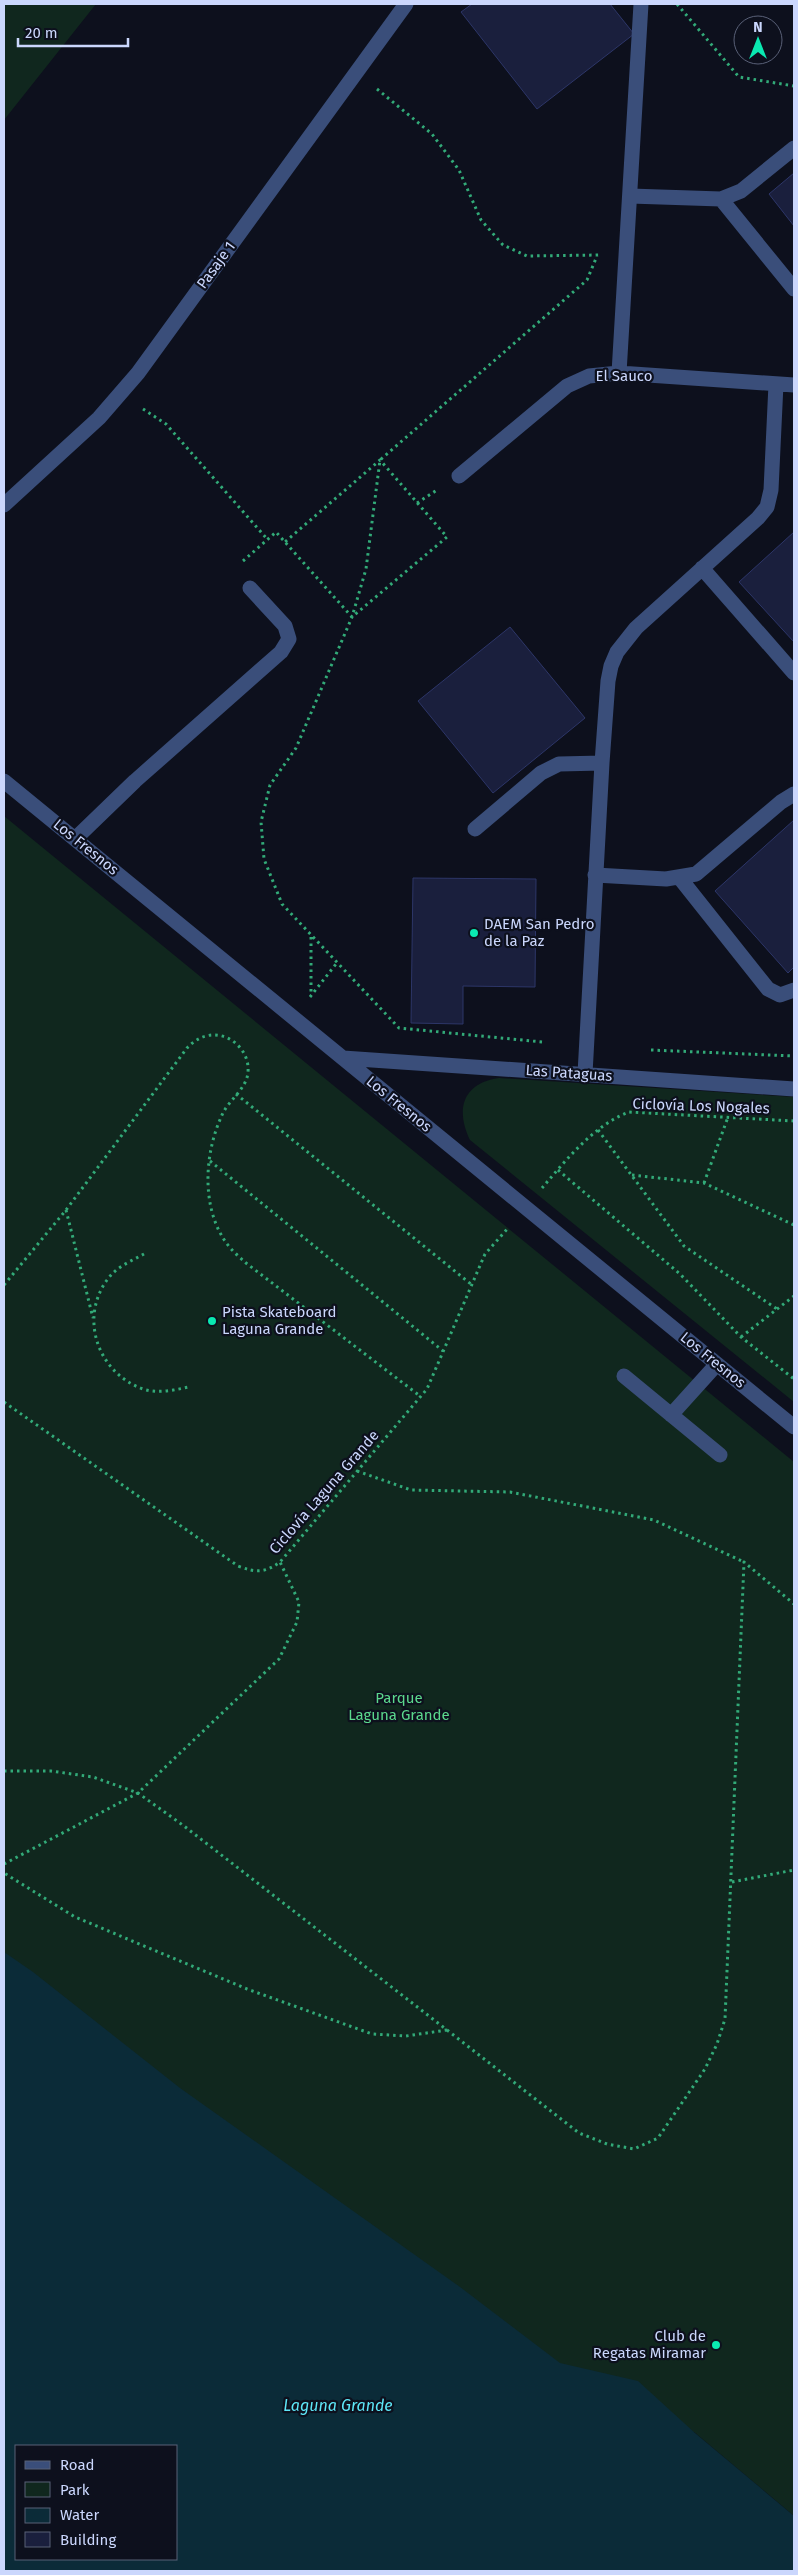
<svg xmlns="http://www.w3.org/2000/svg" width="798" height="2575" font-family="'Fira Sans',sans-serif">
  <rect width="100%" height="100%" fill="#0d101d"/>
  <path fill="#10271e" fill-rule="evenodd" d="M4,4H96L4,120Z
    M4,816L794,1462V2516L694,2432L673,2534L4,2571ZM16,2446H176V2559H16Z
    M499,1078L794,1097V1402L470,1140C455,1109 463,1083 499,1078Z"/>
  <path fill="#0b2b38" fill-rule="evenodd" d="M4,1952L33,1972L180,2088L460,2287L560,2363L638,2381L695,2433L794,2516V2571H4ZM16,2446H176V2559H16Z"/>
  <path fill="#1a1f3d" stroke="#2d3668" d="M472,4H610L634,34L537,109L461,12Z
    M794,173V226L769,194Z
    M794,532V642L739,582Z
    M510,627L585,718L493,793L418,701Z
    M794,820V967L788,973L715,891Z
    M413,878L536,879L535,987L463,986V1024L411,1023Z"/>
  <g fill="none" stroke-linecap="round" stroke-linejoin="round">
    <path stroke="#32aa78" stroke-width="3" stroke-dasharray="2.5 4" stroke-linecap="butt" d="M677,4L739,77L794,86
      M377,89L432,134L459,170L481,220L503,245L527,256L599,255
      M143,409L166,424L268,540
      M417,503L437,490
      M243,561L276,532L352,617L447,537L380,460L285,542
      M311,937V996
      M310,997L336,964
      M542,1042L399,1028L282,904L264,859L261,822L270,785L296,748L352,617L366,569L380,460L587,280L597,256
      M651,1050L794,1056
      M236,1094L472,1285
      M598,1130L684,1246L777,1309
      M210,1161L443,1351
      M558,1170L680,1274L741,1337L794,1379
      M632,1175L704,1183L794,1225
      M704,1183L728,1117
      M542,1188C566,1160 594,1125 629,1112L794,1121
      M66,1210L93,1318
      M144,1254C131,1261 116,1267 107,1280C79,1319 98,1373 143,1389C158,1394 174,1390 189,1387
      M4,1285L66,1210L187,1048C192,1043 198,1038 206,1036C228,1030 250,1050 248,1072C247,1088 230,1099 223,1113C205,1150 201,1202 223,1238C229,1248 238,1256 246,1263L420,1396
      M741,1337L794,1296
      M4,1402L238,1566C256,1573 265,1573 280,1562L427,1389L485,1254L509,1227
      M357,1471L411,1490L510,1492L654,1520L744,1562
      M4,1771H51L93,1777L138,1793L184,1826L447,2030L406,2036L372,2034L247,1989L75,1917L4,1873
      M4,1864L138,1793L279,1659L297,1622L299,1602L280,1562
      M732,1882L794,1870
      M447,2030L579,2133L607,2144L634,2149L658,2138L705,2069L717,2044L725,2019L744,1562L794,1604"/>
    <path stroke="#3a4e7a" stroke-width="15" d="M630,196L721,199L741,191L794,148
      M721,199L794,289
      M619,373L641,4
      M459,476L567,386L589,376L619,373L794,385
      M4,505L99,418L138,373L406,4
      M702,568L794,673
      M4,781L794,1427
      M475,829L541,773L559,764L602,763
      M76,838L135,781L281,652L289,639L285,626L250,588
      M595,875L666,879L696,874L781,802L794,794
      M679,877L768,989L780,995L794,990
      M343,1058L794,1089
      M585,1074L602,763L608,681L611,666L617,652L636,628L758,518L767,507L771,490L776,384
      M624,1376L720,1455
      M671,1415L717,1364"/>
  </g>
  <g fill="#0ae9b1" stroke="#0d101d" stroke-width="2">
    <circle cx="474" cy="933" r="5"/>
    <circle cx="212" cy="1321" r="5"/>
    <circle cx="716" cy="2345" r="5"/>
  </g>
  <g text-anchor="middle" stroke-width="4.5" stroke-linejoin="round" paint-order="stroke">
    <g font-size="15" fill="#cbd7fd" stroke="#0d101d">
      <text transform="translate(216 265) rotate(-54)" y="5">Pasaje 1</text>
      <text x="624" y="381">El Sauco</text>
      <text transform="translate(86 847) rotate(39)" y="5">Los Fresnos</text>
      <text transform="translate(569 1073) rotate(4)" y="5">Las Pataguas</text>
      <text transform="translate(399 1104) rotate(39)" y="5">Los Fresnos</text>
      <text transform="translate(701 1106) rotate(2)" y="5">Ciclovía Los Nogales</text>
      <text transform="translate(713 1360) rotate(39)" y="5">Los Fresnos</text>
      <text transform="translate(324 1492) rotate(-49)" y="5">Ciclovía Laguna Grande</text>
    </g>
    <g font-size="15" fill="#cbd7fd" stroke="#0d101d" text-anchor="start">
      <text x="484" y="929">DAEM San Pedro<tspan x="484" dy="17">de la Paz</tspan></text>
      <text x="222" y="1317">Pista Skateboard<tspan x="222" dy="17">Laguna Grande</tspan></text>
      <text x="706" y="2341" text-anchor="end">Club de<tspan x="706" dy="17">Regatas Miramar</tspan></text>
    </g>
    <g font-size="15" fill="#5bd88d" stroke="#0d101d">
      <text x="399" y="1703">Parque<tspan x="399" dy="17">Laguna Grande</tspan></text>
    </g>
    <g font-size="16" font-style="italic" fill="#5ee7f8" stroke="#0d101d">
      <text x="338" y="2411">Laguna Grande</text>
    </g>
  </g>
  <rect width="798" height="2575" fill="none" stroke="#cbd7fd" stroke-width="10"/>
  <rect x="15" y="2445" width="162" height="115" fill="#0d101d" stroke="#596077"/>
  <rect x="25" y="2461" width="25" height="8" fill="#3a4e7a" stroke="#596077"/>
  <text x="60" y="2470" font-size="15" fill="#cbd7fd">Road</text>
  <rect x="25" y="2482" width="25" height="15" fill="#10271e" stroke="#596077"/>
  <text x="60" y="2495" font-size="15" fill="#cbd7fd">Park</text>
  <rect x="25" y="2508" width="25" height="15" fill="#0b2b38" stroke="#596077"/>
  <text x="60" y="2520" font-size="15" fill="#cbd7fd">Water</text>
  <rect x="25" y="2532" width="25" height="15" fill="#1a1f3d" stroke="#596077"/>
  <text x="60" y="2545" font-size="15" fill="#cbd7fd">Building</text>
  <g transform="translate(758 40)"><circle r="24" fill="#0d101d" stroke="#596077"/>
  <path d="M0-4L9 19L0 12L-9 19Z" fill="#0ae9b1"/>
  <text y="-8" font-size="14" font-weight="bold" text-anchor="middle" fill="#cbd7fd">N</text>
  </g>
  <path d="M18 38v8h110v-8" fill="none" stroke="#cbd7fd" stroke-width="2.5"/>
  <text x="25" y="38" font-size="15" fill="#cbd7fd" stroke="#0d101d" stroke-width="4" paint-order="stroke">20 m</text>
</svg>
